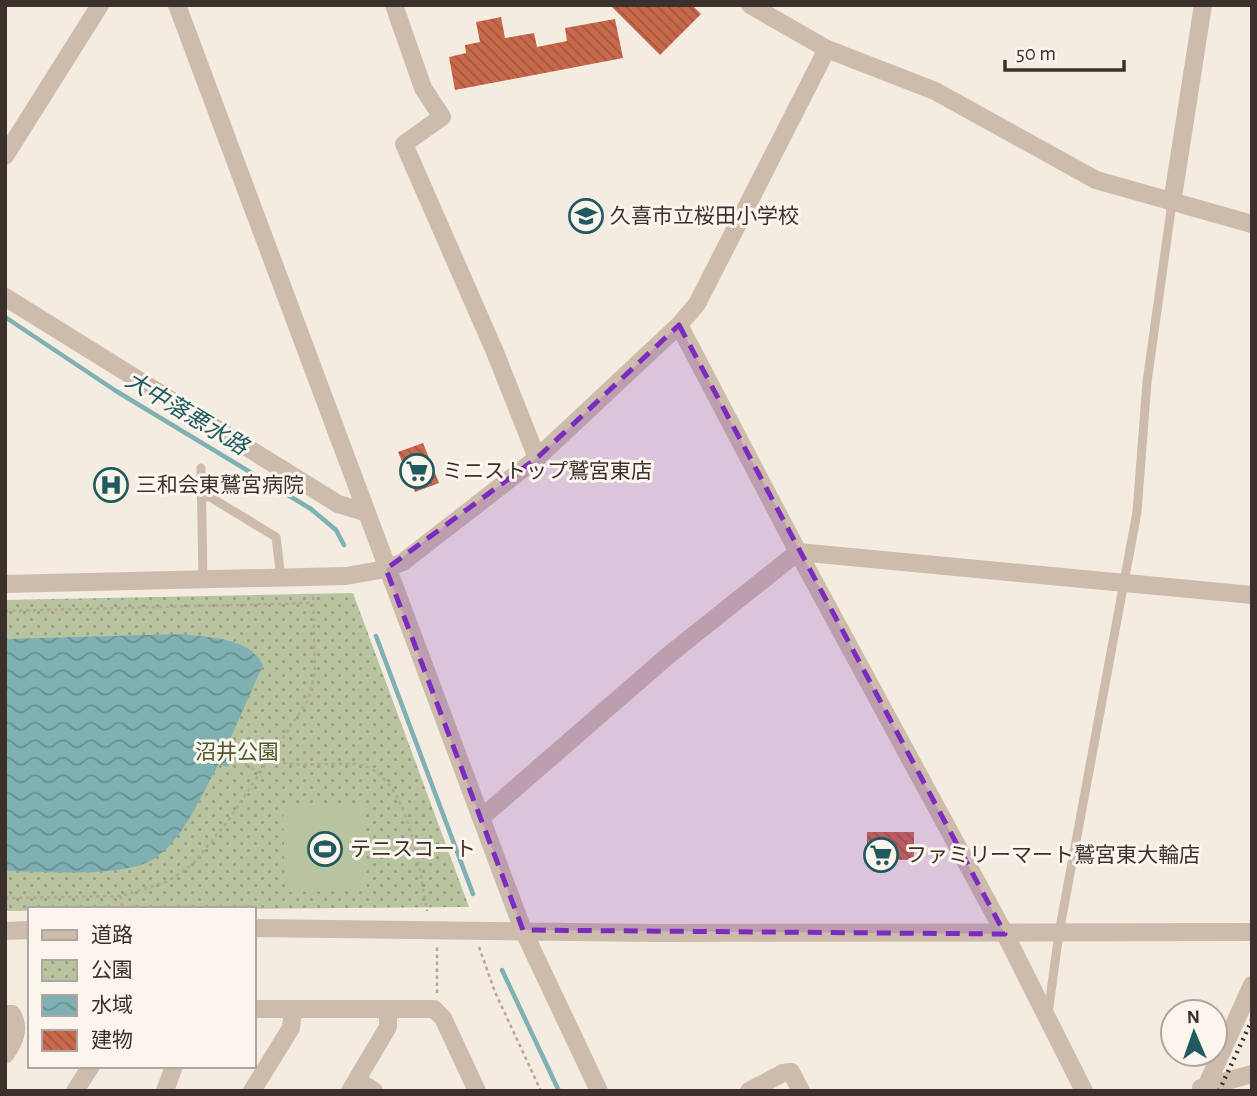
<svg xmlns="http://www.w3.org/2000/svg" width="1257" height="1096" font-family="'Alegreya Sans','Noto Sans JP',sans-serif">
  <defs>
    <pattern id="park-dots" width="8" height="8" patternUnits="userSpaceOnUse" patternTransform="scale(1.75)"><rect width="8" height="8" fill="#b8c4a0"/><path d="M2 2h.1M6 6h.1" fill="none" stroke="#97a083" stroke-width="1.8" stroke-linecap="round"/></pattern>
    <pattern id="water-waves" width="16" height="10" patternUnits="userSpaceOnUse" patternTransform="scale(1.75)"><rect width="16" height="10" fill="#7fb0b2"/><path d="M0 5q4-4 8 0t8 0" fill="none" stroke="#699091"/></pattern>
    <pattern id="building-back-hatch" width="6" height="6" patternUnits="userSpaceOnUse" patternTransform="scale(1.75)"><rect width="6" height="6" fill="#c8694b"/><path d="M-1 5l2 2M0 0l6 6M5-1l2 2" fill="none" stroke="#a4573f"/></pattern>
  </defs>
  <rect width="100%" height="100%" fill="#f4ebe1"/>
  <path fill="url(#park-dots)" d="M353,593L469,907L5,911V600Z"/>
  <path fill="#b8c4a0" d="M365,804L367,891L285,892L283,806Z"/>
  <path fill="url(#water-waves)" d="M182,634C210,638 249,637 263,665L229,741L238,745L228,767L219,764C201,794 185,838 155,858C125,879 44,871 5,871V639Z"/>
  <g fill="none" stroke-linecap="round" stroke-linejoin="round">
    <path stroke="#7fb0b2" stroke-width="4.5" d="M5,317L116,391L311,509L336,530L344,545
      M376,636L473,894
      M502,970L559,1091"/>
  </g>
  <path fill="url(#building-back-hatch)" d="M610,5H692L701,14L660,55Z
    M501,17L505,38L534,33L537,47L567,41L565,28L615,19L623,58L455,90L449,57L466,53L465,45L480,42L476,22Z
    M423,443L439,483L415,492L398,452Z
    M867,832H914V860L867,859Z"/>
  <g fill="none" stroke-linecap="round" stroke-linejoin="round">
    <path stroke="#b9a596" stroke-width="2.5" stroke-dasharray="3.5 3.5" stroke-linecap="butt" d="M5,611L313,603
      M233,757L260,773
      M269,759C298,769 326,762 355,764C409,769 419,870 427,911
      M121,896L122,909
      M5,898L121,896L169,881L192,865L228,821L308,700L315,671L313,593
      M479,947L495,992L541,1091
      M437,993V947"/>
    <path stroke="#cdbbac" stroke-width="9" d="M201,468L203,580
      M202,497H210L276,537L281,578
      M1048,1014L1059,933L1137,512L1147,382L1172,203"/>
    <path stroke="#cdbbac" stroke-width="18" d="M394,5L423,88L442,117L404,144L495,352L537,458
      M750,5L827,49L935,91L1096,180L1252,224
      M5,156L100,5
      M1172,203L1203,5
      M5,297L338,504L365,512
      M679,325L798,552L1005,934L1084,1091
      M386,569L403,562L537,458L679,325L697,304L827,49
      M481,818L670,654L798,552L1252,595
      M254,1009H434L443,1018L477,1091
      M5,1014H12C21,1029 14,1042 5,1055
      M357,1080L374,1091
      M1201,1088L1252,1074
      M75,1091L91,1066
      M165,1091L174,1066
      M252,1091L291,1028L293,1010
      M350,1091L388,1027V1010
      M749,1091L783,1073L791,1072L801,1091
      M1204,1091L1252,985"/>
    <path stroke="#cdbbac" stroke-width="18" d="M177,5L523,930L599,1091
      M5,584L346,576L386,569
      M254,928L657,933L1252,932
      M5,931L30,930"/>
    <path stroke="#3b302b" stroke-width="4.5" stroke-dasharray="2 5" stroke-linecap="butt" d="M1219,1091L1252,1020"/>
  </g>
  <path fill="#7b2cbf" fill-opacity="0.2" stroke="#7b2cbf" stroke-width="5" stroke-dasharray="14 9" stroke-linejoin="round" d="M679,325L1005,934L523,930L386,569L537,458Z"/>
  <defs>
    <g id="school-ring" transform="scale(1.75)"><circle r="9.5" fill="#fbf5ee" stroke="#1f5a5e" stroke-width="1.5"/><path d="M0-5L7-2L0 1L-7-2ZM-4 1L0 2.5L4 1V4Q0 6-4 4Z" fill="#1f5a5e"/></g>
    <g id="supermarket-ring" transform="scale(1.75)"><circle r="9.5" fill="#fbf5ee" stroke="#1f5a5e" stroke-width="1.5"/><path d="M-6-5.5h2.5l.6 2H6L4.5 2H-2.5L-4.4-4H-6ZM-1.5 3.2a1.3 1.3 0 1 0 .1 0ZM3 3.2a1.3 1.3 0 1 0 .1 0Z" fill="#1f5a5e"/></g>
    <g id="hospital-ring" transform="scale(1.75)"><circle r="9.5" fill="#fbf5ee" stroke="#1f5a5e" stroke-width="1.5"/><path d="M-5-5h3v3.5h4V-5h3V5h-3V1.5h-4V5h-3Z" fill="#1f5a5e"/></g>
    <g id="stadium-ring" transform="scale(1.75)"><circle r="9.5" fill="#fbf5ee" stroke="#1f5a5e" stroke-width="1.5"/><path d="M0-5a6.5 5 0 1 0 0 10a6.5 5 0 1 0 0-10ZM-3.5-1.8h7v3.6h-7Z" fill="#1f5a5e"/></g>
  </defs>
  <g fill-rule="evenodd">
    <use href="#school-ring" x="586" y="216"/>
    <use href="#supermarket-ring" x="417" y="471"/>
    <use href="#hospital-ring" x="111" y="485"/>
    <use href="#stadium-ring" x="325" y="849"/>
    <use href="#supermarket-ring" x="881" y="855"/>
  </g>
  <g text-anchor="middle" stroke-width="6" stroke-linejoin="round" paint-order="stroke">
    <g font-size="21" fill="#3b302b" stroke="#fbf5ee" text-anchor="start">
      <text x="610" y="223">久喜市立桜田小学校</text>
      <text x="442" y="478">ミニストップ鷲宮東店</text>
      <text x="136" y="492">三和会東鷲宮病院</text>
      <text x="350" y="856">テニスコート</text>
      <text x="906" y="862">ファミリーマート鷲宮東大輪店</text>
    </g>
    <g font-size="21" fill="#4a5a2e" stroke="#fbf5ee">
      <text x="237" y="759">沼井公園</text>
    </g>
    <g font-size="23" font-style="italic" fill="#1f5a5e" stroke="#fbf5ee">
      <text transform="translate(187 413) rotate(31)" y="8">大中落悪水路</text>
    </g>
  </g>
  <rect width="1257" height="1096" fill="none" stroke="#3b302b" stroke-width="14"/>
  <rect x="28" y="907" width="228" height="161" fill="#fbf5ee" stroke="#aea6a0" stroke-width="2"/>
  <rect x="42" y="930" width="35" height="10" fill="#cdbbac" stroke="#aea6a0" stroke-width="2"/>
  <text x="91" y="942" font-size="21" fill="#3b302b">道路</text>
  <rect x="42" y="960" width="35" height="21" fill="url(#park-dots)" stroke="#aea6a0" stroke-width="2"/>
  <text x="91" y="977" font-size="21" fill="#3b302b">公園</text>
  <rect x="42" y="995" width="35" height="21" fill="url(#water-waves)" stroke="#aea6a0" stroke-width="2"/>
  <text x="91" y="1012" font-size="21" fill="#3b302b">水域</text>
  <rect x="42" y="1030" width="35" height="21" fill="url(#building-back-hatch)" stroke="#aea6a0" stroke-width="2"/>
  <text x="91" y="1047" font-size="21" fill="#3b302b">建物</text>
  <g transform="translate(1194 1033) rotate(358)"><circle r="33" fill="#fbf5ee" stroke="#aea6a0" stroke-width="2"/>
  <path d="M0-5L12 26L0 18L-12 26Z" fill="#1f5a5e"/>
  <text y="-10" font-size="19" font-weight="bold" text-anchor="middle" fill="#3b302b">N</text>
  </g>
  <path d="M1005 60v10h119v-10" fill="none" stroke="#3b302b" stroke-width="3.5"/>
  <text x="1016" y="60" font-size="21" fill="#3b302b" stroke="#fbf5ee" stroke-width="5" paint-order="stroke">50 m</text>
</svg>
